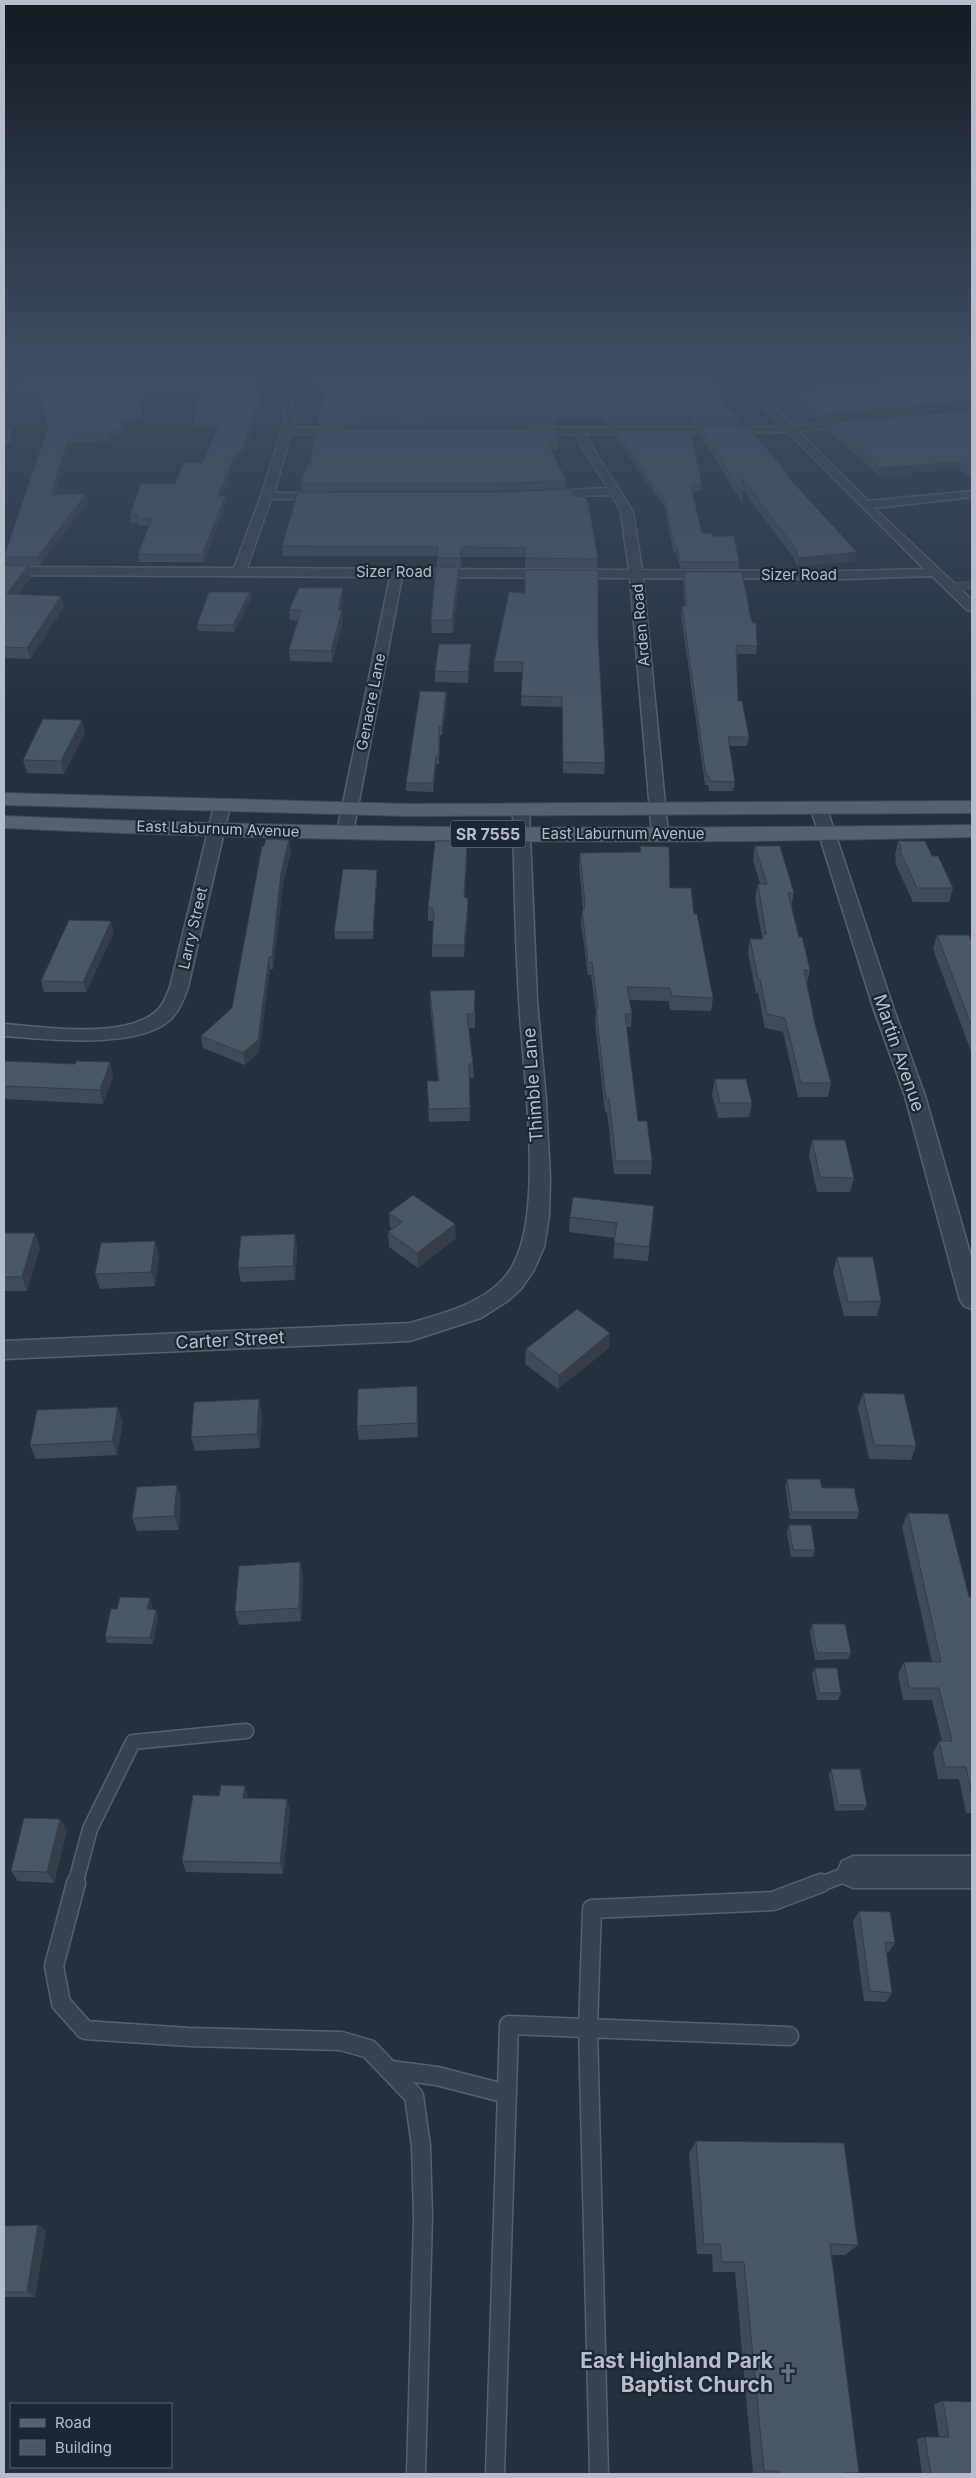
<svg xmlns="http://www.w3.org/2000/svg" width="976" height="2478" font-family="Inter,sans-serif">
  <rect width="100%" height="100%" fill="#24303e"/>
  <g fill="none" stroke-linecap="round" stroke-linejoin="round">
    <g stroke="#56606c" stroke-width="8">
      <path id="lane-far2" d="M950,587L972,585"/>
    </g>
    <g stroke="#56606c" stroke-width="17">
      <path id="lane-far1" d="M75,1885L90,1829L133,1742L246,1731
        M818,1885L852,1872"/>
    </g>
    <g stroke="#56606c" stroke-width="21">
      <path id="lane" d="M76,1883L54,1966L61,2003L85,2030L189,2037L341,2041L369,2049L414,2096L421,2146L423,2217L416,2474
        M391,2070L437,2076L507,2094
        M495,2474L509,2025L789,2036
        M599,2474L588,2028L592,1909L773,1901L821,1883"/>
    </g>
    <g stroke="#56606c" stroke-width="3">
      <path id="street" d="M277,369H287L295,420L293,428H345L350,431L345,434H291L274,493H328L334,496L328,499H271L247,568L629,570L621,512L612,495L543,497L537,494L543,491L608,488L574,434H527L522,431L527,428L783,427L727,369H738L793,426L862,421V425L858,426L799,431L868,501L972,491V497L874,508L972,600V611L967,610L932,576L847,579L643,578L668,834L666,837H654L652,834L630,578L402,577L353,832L351,835H339L337,832L390,577L4,575V567L234,568L261,496L285,420ZM788,432L924,569L847,571L642,570L633,512L584,434Z
        M48,378L53,381L51,383L4,387V381Z
        M4,428L9,431V440L4,443Z
        M222,801L230,806L188,987C184,999 179,1012 170,1020C137,1050 45,1039 4,1036V1024C44,1027 121,1039 154,1013C163,1007 166,996 170,987L214,806Z
        M819,804L827,809L893,1007L925,1096L972,1260V1309L964,1306L960,1300L905,1096L873,1007L811,809Z
        M521,805L529,810L537,1000L546,1100L550,1179L549,1216L544,1247L534,1270L521,1289L509,1300L481,1318L410,1341L4,1359V1341L410,1323C445,1313 494,1301 513,1265C545,1207 522,1067 519,999C515,936 514,873 513,810Z
        M853,1856H972V1888H853L842,1883L837,1872L842,1861Z"/>
    </g>
    <g stroke="#414b57" stroke-width="2">
      <path id="primary" d="M4,793L408,804L972,801V813L408,816L4,805Z
        M4,816C327,830 649,829 972,825V837C650,845 326,843 4,828Z"/>
    </g>
    <use href="#lane-far2" stroke="#38424e" stroke-width="7"/>
    <use href="#lane-far1" stroke="#38424e" stroke-width="14"/>
    <use href="#lane" stroke="#38424e" stroke-width="18"/>
    <use href="#street" fill="#38424e" fill-rule="evenodd"/>
    <use href="#primary" fill="#56616e" fill-rule="evenodd"/>
  </g>
  <path fill="#404b59" d="M258,369L259,410H255L256,418L243,458L235,461L222,496H225L226,504L204,562H139L138,554L149,526H139L138,523H131L130,515L175,484L202,463L218,427H195L194,420L198,398L140,401L143,420L123,421L121,435H110L109,441L73,442L72,446H69L55,495L86,494L88,501L40,565H6L4,557L48,428L39,400L18,399L17,392Z
    M869,369H972L818,422L791,395L792,388L854,385L855,381L885,379Z
    M694,373L738,419V425H694L686,412L688,419L687,425H607L602,419H555V426H319L318,420L324,396L317,395L316,389L317,387H307L306,381Z
    M972,410V476H969L959,469L878,475L827,430L828,423Z
    M701,427L788,474V477L857,552L855,561L797,566L794,558L742,489L743,494L742,502L700,435Z
    M316,429L558,442V449H551L566,481V488L495,491H301V484L310,464Z
    M615,430L702,485L701,491H692L702,533L712,536L739,562L738,569L680,568L677,554L673,550L665,508L615,436Z
    M298,492L598,559L597,568H525V557H462L461,567H459V579L453,633H432L431,620L437,567V556H283L282,546Z
    M4,565L28,566L31,577L18,594L64,607L30,659L4,658Z
    M684,572L751,619L757,646L756,654H737L738,701L749,737L747,746H729L735,782L733,791H709L708,785H705L681,614L682,606H685L683,580Z
    M343,588V599L341,610H342L343,621L332,662L290,661L289,650L298,621L290,620L289,610Z
    M250,592L251,598L234,632L198,631L197,625Z
    M598,636L605,763L604,774L563,773L562,707L521,706L523,672H494V662Z
    M471,655L468,683L435,682V671Z
    M446,692L447,701L442,735H440L439,764H436L433,792L406,791V783Z
    M85,733L64,774L27,773L23,760Z
    M289,840L291,851L283,884L273,969H270L259,1052L245,1065L203,1048L201,1036L232,1008Z
    M898,841L932,856L953,888L949,902H913L895,863L896,859L895,855Z
    M465,846L467,859L465,897L468,902V914L464,957H432V945L433,923V921H428V908Z
    M640,846L670,888L694,914L713,998L711,1011L670,1010L669,1001L629,1000L632,1014L631,1027H626L638,1121L652,1161L651,1174H614L607,1112H605L595,1022L596,1012L591,975H588L581,923L582,910H583L579,865L580,853L640,852Z
    M755,846L794,893L791,907L799,937L810,970L807,984L815,1024L831,1083L828,1097H798L783,1032L765,1028L758,993H756L748,953L750,939H761L762,937L755,898L758,884H760L753,860Z
    M377,877L373,939H335L334,932Z
    M114,932L86,992H44L41,981Z
    M937,935L972,943V1054L933,949Z
    M475,990V1028H469L473,1064L474,1078H469L470,1121L429,1122L427,1081H438L430,1004V991Z
    M4,1061L75,1064L110,1062L113,1076L103,1104L4,1099Z
    M715,1079L752,1103L749,1117L718,1118L712,1094Z
    M812,1140L854,1178L850,1192H817L809,1155Z
    M654,1206L648,1261L613,1258L615,1238L569,1232L570,1217Z
    M389,1213L456,1238L418,1268L389,1247L388,1232L392,1229L390,1227Z
    M4,1233L40,1248L27,1291H4Z
    M295,1234L297,1249L295,1280L241,1282L238,1268Z
    M155,1241L159,1256L155,1286L100,1289L95,1274Z
    M837,1257L881,1301L877,1316H844L833,1272Z
    M609,1348L558,1389L525,1364L526,1349Z
    M417,1386L418,1437L359,1440L357,1426Z
    M863,1393L916,1446L911,1460L869,1459L858,1408Z
    M262,1414L260,1448L195,1451L191,1437Z
    M123,1421L117,1455L36,1459L30,1445Z
    M787,1479L822,1488L859,1512L857,1519H790L785,1486Z
    M181,1499L179,1530L137,1531L132,1518Z
    M908,1513L969,1597H972V1813H966L959,1779H938L933,1753L939,1741H942L932,1700H903L898,1674L904,1662H932L902,1527Z
    M789,1525L815,1550L813,1557H791L787,1532Z
    M303,1576L301,1621L239,1625L235,1612Z
    M152,1604L151,1610L158,1616L153,1644L107,1643L105,1637L117,1609Z
    M812,1624L851,1653L848,1659L815,1660L810,1631Z
    M815,1668L841,1693L838,1700H817L812,1674Z
    M831,1769L867,1805L864,1810L835,1811L829,1775Z
    M245,1786L248,1798L290,1810L283,1874L186,1872L182,1861L219,1796Z
    M60,1819L67,1830L54,1883L18,1881L11,1871Z
    M859,1911L895,1943L888,1953H886L892,1993L886,2002L864,2001L853,1921Z
    M696,2141L858,2245L845,2255H831L859,2473L852,2474H753L735,2272H713L712,2254H697L689,2154Z
    M38,2225L46,2231L35,2297H4V2226Z
    M943,2401L972,2474H922L917,2439L925,2437H939L934,2404Z"/>
  <path fill="#343d48" d="M50,369H149L20,378L19,371Z
    M258,369L259,410L258,403Z
    M972,401V408L818,422L819,415Z
    M255,411L256,418L243,458L235,461L219,504L218,496L235,454Z
    M122,414L123,421L121,435L120,428Z
    M109,428L110,435L109,441L108,434Z
    M72,435L73,442L72,446L71,439Z
    M68,439L69,446L53,503L51,495Z
    M960,462L959,469L878,475L879,468Z
    M86,494L88,501L40,565L38,557Z
    M225,496L226,504L204,562L202,555Z
    M462,547V557L461,567L460,558Z
    M857,552L855,561L797,566L798,558Z
    M28,566L31,577L10,605L7,594Z
    M459,567V579L453,633L452,620Z
    M343,588V599L339,621L338,610Z
    M250,592L251,598L234,632L233,625Z
    M61,596L64,607L30,659L27,648Z
    M342,610L343,621L332,662L331,651Z
    M471,644V655L468,683V672Z
    M446,692L447,701L442,735V727Z
    M82,720L85,733L64,774L61,761Z
    M436,756V764L433,792V783Z
    M289,840L291,851L283,884L273,969L272,957L281,873Z
    M467,846V859L464,910V897Z
    M377,870V877L373,939V932Z
    M468,902V914L464,957V945Z
    M111,921L114,932L86,992L83,982Z
    M269,957L270,969L259,1052L245,1065L243,1053Z
    M110,1062L113,1076L103,1104L100,1090Z
    M455,1224L456,1238L418,1268L417,1253Z
    M35,1233L40,1248L27,1291L22,1277Z
    M295,1234L297,1249L295,1280L293,1266Z
    M155,1241L159,1256L155,1286L151,1272Z
    M610,1333L609,1348L558,1389L559,1375Z
    M417,1386L418,1401V1437L417,1423Z
    M259,1399L262,1414L260,1448L257,1434Z
    M118,1407L123,1421L117,1455L112,1441Z
    M177,1485L181,1499L179,1530L174,1516Z
    M300,1562L303,1576L301,1621L299,1608Z
    M150,1598L152,1604L150,1616L147,1609Z
    M156,1610L158,1616L153,1644L150,1638Z
    M245,1786L248,1797L247,1809L243,1798Z
    M287,1799L290,1810L283,1874L280,1863Z
    M60,1819L67,1830L54,1883L47,1872Z
    M38,2225L46,2231L35,2297L27,2292Z"/>
  <path fill="#4a5767" stroke="#343d48" d="M19,369H50L19,371Z
    M195,369H258V403H254L255,411L242,451L235,454L218,496H225L202,555L138,554L152,518L137,519L138,515H130L141,484H175L183,463H202L221,420H194L199,391L139,395L142,413L122,414L120,428H109L108,434L72,435L71,439H68L51,495L86,494L38,557H4L48,427L38,393L17,392L18,381Z
    M310,369H693L694,373L712,372L725,404L738,419H695L684,401L688,419H607L603,413H554L555,419L318,420L325,390L316,389L319,381H306Z
    M881,369H972V401L819,415L792,388L859,384L855,381L896,379Z
    M972,410V469H971L960,462L879,468L828,423Z
    M747,426L788,474H785L857,552L798,558L796,549L741,477L743,494L701,427Z
    M316,429H556L558,442H548L566,481L495,484H301L307,464H310Z
    M690,429L702,485L691,486L702,533H712V536H734L739,562H681L677,547L674,544L665,502L615,430Z
    M571,489L574,497L585,496L588,502L598,559L525,558V548L462,547L460,558H437L438,547L282,546L298,492H495Z
    M4,565L28,566L7,594L61,596L27,648L4,647Z
    M436,567H459L452,620H431Z
    M525,570H598V636L605,763L563,762L562,697L521,696L523,662H494L509,592L525,593Z
    M684,572H742L751,619L753,623H756L757,646L736,645L738,701H742L749,737H728L735,782L710,781L709,776H706L682,606H687Z
    M299,588H343L338,610H342L331,651L289,650L301,610H289Z
    M209,592H250L233,625H197Z
    M439,644H471L468,672L435,671Z
    M420,691L446,692L442,727H439V756H436L433,783H406Z
    M43,719L82,720L61,761L23,760Z
    M266,839L289,840L281,873L272,957H269L258,1040L243,1053L201,1036L232,1008L262,846H264Z
    M435,841H465V846H467L464,897L467,898L468,902L464,945H432L434,913L432,908H428Z
    M898,841H925L932,856H938L953,888H917L899,849H902Z
    M640,846L669,847L670,888H691L694,914H697L713,998L672,996L670,988L627,987L632,1014H625L638,1121H647L652,1161H616L609,1099H606L596,1009H598L592,962H588L582,910H584L585,904L580,853L641,852Z
    M755,846H780L794,893H788L799,937H802L810,970H804L815,1024L831,1083H801L785,1018L767,1014L760,979H758L750,939H763L762,934H766L758,884H767Z
    M343,869L377,870L373,932H334Z
    M69,920L111,921L83,982L41,981Z
    M937,935H969L972,943V1027Z
    M475,990L474,1014H467L473,1064H469L470,1108L429,1109L427,1081H439L430,991Z
    M4,1061L75,1064L76,1061L110,1062L100,1090L4,1086Z
    M715,1079H746L752,1103H720Z
    M812,1140H845L854,1178L820,1177Z
    M413,1195L455,1224L417,1253L388,1232L402,1222L389,1213Z
    M573,1197L654,1206L649,1247L614,1243L617,1223L570,1217Z
    M4,1233H35L22,1277H4Z
    M295,1234L293,1266L238,1268L241,1236Z
    M155,1241L151,1272L95,1274L101,1243Z
    M837,1257H873L881,1301L848,1302Z
    M577,1309L610,1333L559,1375L526,1349Z
    M417,1386V1423L357,1426L358,1389Z
    M863,1393L904,1394L916,1446L874,1445Z
    M259,1399L257,1434L191,1437L194,1402Z
    M118,1407L112,1441L30,1445L37,1410Z
    M787,1479H820L822,1488H854L859,1512H792Z
    M177,1485L174,1516L132,1518L137,1487Z
    M908,1513L948,1514L969,1597H972V1794L966,1767H945L939,1741H952L939,1688H909L904,1662H941Z
    M789,1525H811L815,1550H793Z
    M300,1562L299,1608L235,1612L239,1566Z
    M120,1597L150,1598L147,1609L156,1610L150,1638L105,1637L111,1609H117Z
    M812,1624H845L851,1653H817Z
    M815,1668H837L841,1693H819Z
    M831,1769H860L867,1805H838Z
    M221,1785L245,1786L243,1798L287,1799L280,1863L182,1861L193,1795L219,1796Z
    M24,1818L60,1819L47,1872L11,1871Z
    M859,1911L890,1912L895,1943L885,1942L892,1993L870,1991Z
    M696,2141L844,2143L858,2245L830,2244L859,2473H844L845,2474H779V2471H764L744,2262H722L720,2244H704Z
    M38,2225L27,2292H4V2226Z
    M943,2401L972,2402V2474H931L925,2437H949Z"/>
  <linearGradient id="sky" x2="0" y2="1"><stop stop-color="#141a22"/><stop offset="0.52" stop-color="#3f4e63"/><stop offset="1" stop-color="#3f4e63" stop-opacity="0"/></linearGradient>
  <rect width="976" height="716" fill="url(#sky)"/>
  <defs>
    <g id="church-bare" transform="scale(1.5)"><path d="M-1.2-6h2.4v3.5h3.3v2.4h-3.3V6h-2.4V-.1h-3.3v-2.4h3.3Z" fill="#6b7280" stroke="#1d2733" stroke-width="2.5" paint-order="stroke"/></g>
  </defs>
  <g fill-rule="evenodd">
    <use href="#church-bare" x="788" y="2373"/>
  </g>
  <g text-anchor="middle" stroke-width="4.5" stroke-linejoin="round" paint-order="stroke">
    <g font-size="15" fill="#b4bdc9" stroke="#1d2733">
      <text x="394" y="577">Sizer Road</text>
      <text x="799" y="580">Sizer Road</text>
      <text transform="translate(641 625) rotate(-95)" y="5">Arden Road</text>
      <text transform="translate(371 702) rotate(-79)" y="5">Genacre Lane</text>
      <text transform="translate(218 829) rotate(2)" y="5">East Laburnum Avenue</text>
      <text x="623" y="839">East Laburnum Avenue</text>
      <text transform="translate(193 928) rotate(-77)" y="5">Larry Street</text>
    </g>
    <rect fill="#1d2733" stroke="#87909c" stroke-width="1" x="450.5" y="820.5" width="75" height="27" rx="4"/>
    <g font-size="16" font-weight="bold" fill="#b4bdc9">
      <text x="488" y="840">SR 7555</text>
    </g>
    <g font-size="18" fill="#b4bdc9" stroke="#1d2733">
      <text transform="translate(899 1053) rotate(71)" y="6">Martin Avenue</text>
      <text transform="translate(533 1085) rotate(-94)" y="6">Thimble Lane</text>
      <text transform="translate(230 1340) rotate(-3)" y="6">Carter Street</text>
    </g>
    <g font-size="21" font-weight="bold" fill="#b4bdc9" stroke="#1d2733" text-anchor="end">
      <text x="773" y="2368">East Highland Park<tspan x="773" dy="24">Baptist Church</tspan></text>
    </g>
  </g>
  <rect width="976" height="2478" fill="none" stroke="#b4bdc9" stroke-width="10"/>
  <rect x="10" y="2403" width="162" height="65" fill="#1d2733" stroke="#59636f"/>
  <rect x="20" y="2419" width="25" height="8" fill="#56616e" stroke="#59636f"/>
  <text x="55" y="2428" font-size="15" fill="#b4bdc9">Road</text>
  <rect x="20" y="2440" width="25" height="15" fill="#4a5767" stroke="#59636f"/>
  <text x="55" y="2453" font-size="15" fill="#b4bdc9">Building</text>
</svg>
